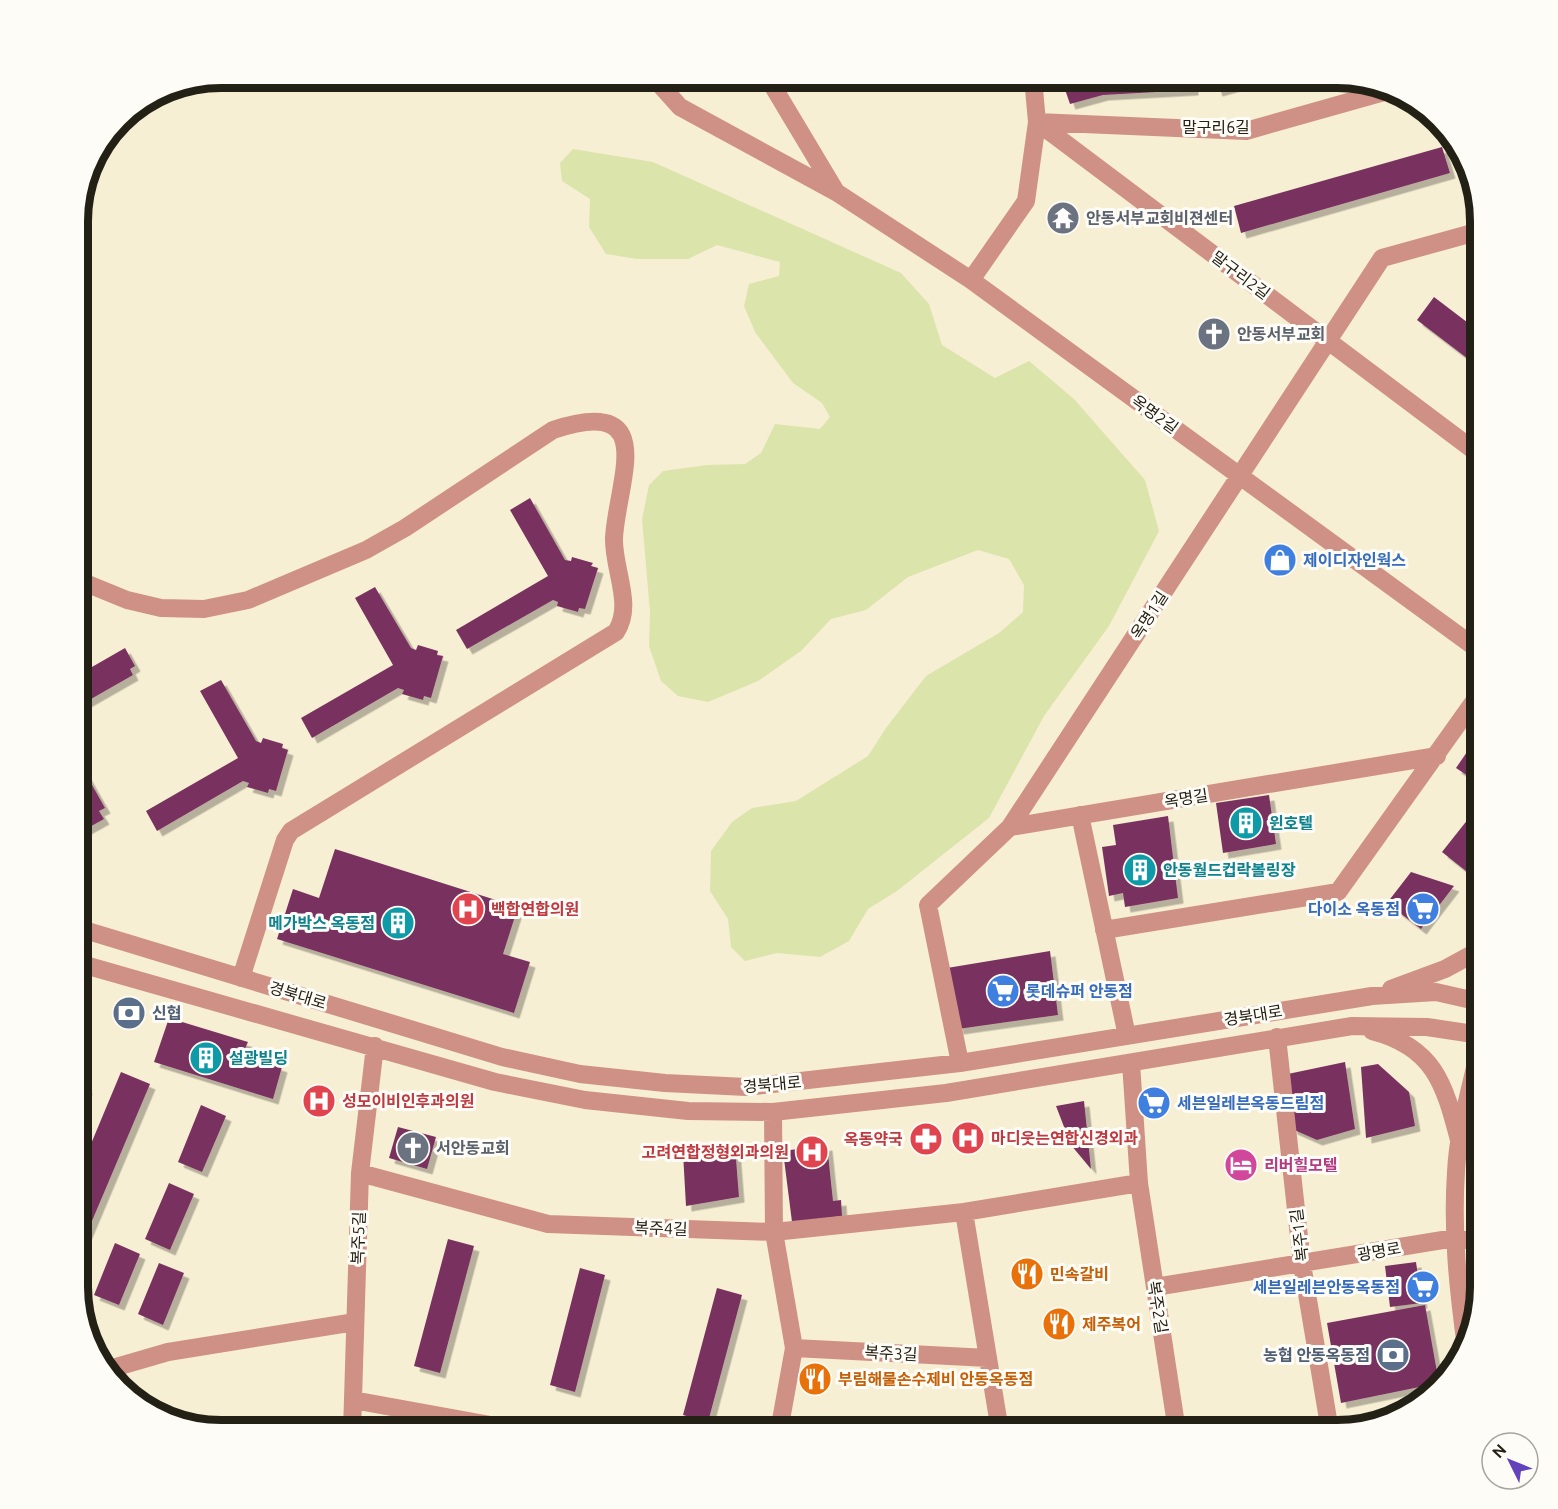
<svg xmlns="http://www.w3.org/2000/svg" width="1558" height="1509" font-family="Ubuntu,'Noto Sans KR',sans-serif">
  <defs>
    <filter id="shadow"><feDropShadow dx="5.5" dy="5.5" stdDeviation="0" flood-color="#0004"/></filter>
  </defs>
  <rect width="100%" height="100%" fill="#f7efd3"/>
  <path fill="#dbe4ab" d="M573,149L653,162L901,273L929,304L942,345L995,378L1029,361L1074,399L1145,480L1159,531L1109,626L1044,716L989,818L897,891L868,909L849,941L820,957L777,953L745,961L731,947L728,919L710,891L711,851L732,822L752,808L796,801L868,756L886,728L926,676L999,633L1023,612L1024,585L1009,559L978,550L908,577L866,610L831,619L801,651L758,681L708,702L678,696L661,681L649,646L650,612L642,519L649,485L663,471L707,465L745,464L761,453L775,424L820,429L830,417L822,403L793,383L755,332L744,306L749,284L779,276L780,262L717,245L688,259H637L606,254L589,227L590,199L562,181L560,163Z"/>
  <path fill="#79335f" filter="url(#shadow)" d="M1061,78H1193V90L1103,95L1070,104Z
    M1213,78H1261V79L1217,91Z
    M1442,147L1450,173L1241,233L1234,206Z
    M1434,297L1480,332V368L1417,320Z
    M530,498L565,560L571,561L572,557L593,563L591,566L598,568L585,609L579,608L578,612L557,606L558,602L553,600L467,649L456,630L548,576L510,510Z
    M375,587L411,648L416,650L418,645L438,651L437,655L443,656L431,698L424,696L423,700L402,694L404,690L398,688L312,738L301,718L393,665L355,598Z
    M125,648L135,666L130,669L133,675L84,703L81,697L78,699V675Z
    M221,680L256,741L261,743L263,738L283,744L282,748L288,750L276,791L269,789L268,793L247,787L249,783L243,781L157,831L146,811L238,758L200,691Z
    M1480,733V784L1456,768Z
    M78,760L105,808L99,811L104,819L86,829L78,815Z
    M1269,795L1276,844L1223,853L1216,803Z
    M1480,804V864L1471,875L1442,852Z
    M1168,816L1178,898L1125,907L1123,893L1109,896L1102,847L1116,845L1113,825Z
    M335,849L518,907L503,954L530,962L514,1013L277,939L293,889L319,898Z
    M1411,872L1454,886L1421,929L1387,903Z
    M1050,951L1058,1015L958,1029L947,968Z
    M169,1018L248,1042L243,1053L282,1067L273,1099L154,1062Z
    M1345,1062L1355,1129L1317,1140L1292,1129L1283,1075Z
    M1378,1064L1409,1092L1415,1126L1366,1138L1361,1067Z
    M121,1072L150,1084L78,1254V1175Z
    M78,1085L87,1088L78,1110Z
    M1084,1101L1091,1169L1071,1145L1056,1106Z
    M201,1105L226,1116L202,1172L178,1162Z
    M398,1127L436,1137L427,1169L389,1158Z
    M827,1145L833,1201L841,1200L842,1216L792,1222L783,1151Z
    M735,1146L739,1197L686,1206L683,1153Z
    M169,1183L194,1194L170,1250L145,1239Z
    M448,1239L474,1246L440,1373L414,1366Z
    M115,1243L140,1254L119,1305L94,1295Z
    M1416,1262L1422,1303L1390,1307L1385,1266Z
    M159,1263L184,1273L163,1325L138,1314Z
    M580,1268L605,1275L575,1392L550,1385Z
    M717,1288L742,1295L708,1422L683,1415Z
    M1425,1305L1439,1383L1341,1403L1327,1323Z"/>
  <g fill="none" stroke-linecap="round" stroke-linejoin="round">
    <path stroke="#cf9185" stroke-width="18" d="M654,78L680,107L836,192L971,280L1480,651
      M768,78L835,190
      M1037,122L1480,455
      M1037,122L1246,131L1391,90
      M971,280L1026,201L1037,122L1033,78
      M78,580L127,600L161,608L204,609L248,600L366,550L405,528L553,430C661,394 617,481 614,538C613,569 634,605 616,632L291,831L285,840L241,978
      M1080,815L1127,1036
      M1010,827L1437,756
      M78,928L502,1057L580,1074L665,1083L746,1087L960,1063L1372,996L1436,992L1480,1002
      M1104,930L1338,892L1480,693
      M78,963L495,1082L585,1100L688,1111L773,1112L946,1093L1352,1026L1427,1027L1480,1035
      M1391,989L1445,969L1480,950
      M1372,1031C1434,1047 1444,1083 1459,1140L1480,1115
      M1277,1037L1302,1264L1330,1431
      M960,1063L928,905L1010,827L1382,258L1480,231
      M1131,1063L1139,1183L1177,1431
      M773,1112L774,1232L794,1348L779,1431
      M360,1173L548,1224L774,1232L964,1212L1139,1183
      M964,1212L1000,1431
      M1155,1287L1455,1238L1480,1242
      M1466,1347C1458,1289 1452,1231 1456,1172C1458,1130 1471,1087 1480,1046
      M794,1348L988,1358
      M106,1370L168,1352L355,1322
      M353,1400L523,1431
      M352,1431L360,1173L375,1046"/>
  </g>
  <defs>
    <g id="temple-disc" transform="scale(1.725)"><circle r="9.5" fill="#6b7280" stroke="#fefcf6"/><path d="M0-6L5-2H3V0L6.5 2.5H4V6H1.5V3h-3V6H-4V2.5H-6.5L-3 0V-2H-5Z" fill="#fff"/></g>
    <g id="church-disc" transform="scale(1.725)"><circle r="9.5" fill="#6b7280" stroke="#fefcf6"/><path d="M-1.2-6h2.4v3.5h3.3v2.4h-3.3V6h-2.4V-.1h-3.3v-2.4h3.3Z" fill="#fff"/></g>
    <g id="shop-disc" transform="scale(1.725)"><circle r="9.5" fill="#3f7fe0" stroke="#fefcf6"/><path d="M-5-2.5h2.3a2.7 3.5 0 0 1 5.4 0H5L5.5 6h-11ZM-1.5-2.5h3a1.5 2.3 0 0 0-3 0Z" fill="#fff"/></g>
    <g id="building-disc" transform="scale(1.725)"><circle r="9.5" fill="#0f9aa8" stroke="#fefcf6"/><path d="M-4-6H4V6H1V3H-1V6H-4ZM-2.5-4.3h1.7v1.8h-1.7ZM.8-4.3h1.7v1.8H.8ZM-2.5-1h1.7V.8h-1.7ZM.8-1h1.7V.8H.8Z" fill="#fff"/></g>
    <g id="hospital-disc" transform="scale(1.725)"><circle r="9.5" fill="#e0444e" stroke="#fefcf6"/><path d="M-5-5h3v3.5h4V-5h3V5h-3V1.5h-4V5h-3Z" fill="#fff"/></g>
    <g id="supermarket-disc" transform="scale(1.725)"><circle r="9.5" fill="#3f7fe0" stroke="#fefcf6"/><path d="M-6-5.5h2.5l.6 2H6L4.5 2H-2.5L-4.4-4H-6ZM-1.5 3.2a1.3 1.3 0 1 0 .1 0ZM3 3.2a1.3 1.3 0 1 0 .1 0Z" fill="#fff"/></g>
    <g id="bank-disc" transform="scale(1.725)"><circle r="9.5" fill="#5c6f8a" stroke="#fefcf6"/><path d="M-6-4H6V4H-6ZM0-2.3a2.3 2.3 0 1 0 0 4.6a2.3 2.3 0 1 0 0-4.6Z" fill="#fff"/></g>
    <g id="pharmacy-disc" transform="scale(1.725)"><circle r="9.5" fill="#e0444e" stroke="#fefcf6"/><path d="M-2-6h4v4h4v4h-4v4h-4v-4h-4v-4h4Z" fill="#fff"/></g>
    <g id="hotel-disc" transform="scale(1.725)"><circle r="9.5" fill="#d1479c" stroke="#fefcf6"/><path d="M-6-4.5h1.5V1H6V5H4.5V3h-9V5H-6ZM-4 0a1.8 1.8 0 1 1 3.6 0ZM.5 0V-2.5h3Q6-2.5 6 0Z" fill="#fff"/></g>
    <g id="restaurant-disc" transform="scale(1.725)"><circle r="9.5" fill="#e8710a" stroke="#fefcf6"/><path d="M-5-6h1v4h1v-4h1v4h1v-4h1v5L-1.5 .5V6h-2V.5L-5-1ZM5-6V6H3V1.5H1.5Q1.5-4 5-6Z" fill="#fff"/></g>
  </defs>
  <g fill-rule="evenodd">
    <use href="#temple-disc" x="1063" y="218"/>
    <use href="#church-disc" x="1214" y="334"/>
    <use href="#shop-disc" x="1280" y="560"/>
    <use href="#building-disc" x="1246" y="823"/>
    <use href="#building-disc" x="1140" y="870"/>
    <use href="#hospital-disc" x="468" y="909"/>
    <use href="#supermarket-disc" x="1423" y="909"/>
    <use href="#building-disc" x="398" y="923"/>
    <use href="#supermarket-disc" x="1003" y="991"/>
    <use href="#bank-disc" x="129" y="1013"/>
    <use href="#building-disc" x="206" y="1058"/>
    <use href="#hospital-disc" x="319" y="1101"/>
    <use href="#supermarket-disc" x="1154" y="1103"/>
    <use href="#hospital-disc" x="968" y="1138"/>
    <use href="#pharmacy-disc" x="926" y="1139"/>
    <use href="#church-disc" x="413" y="1148"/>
    <use href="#hospital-disc" x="812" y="1152"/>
    <use href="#hotel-disc" x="1241" y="1165"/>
    <use href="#restaurant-disc" x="1027" y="1274"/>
    <use href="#supermarket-disc" x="1423" y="1287"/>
    <use href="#restaurant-disc" x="1059" y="1324"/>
    <use href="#bank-disc" x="1393" y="1355"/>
    <use href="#restaurant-disc" x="815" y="1379"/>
  </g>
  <g text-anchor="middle" stroke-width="6" stroke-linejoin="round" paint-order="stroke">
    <g font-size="16" fill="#232016" stroke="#fefcf6">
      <text x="1216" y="133">말구리6길</text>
      <text transform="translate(1241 275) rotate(37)" y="6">말구리2길</text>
      <text transform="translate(1155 414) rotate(36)" y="6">옥명2길</text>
      <text transform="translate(1149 615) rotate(-57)" y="6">옥명1길</text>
      <text transform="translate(1186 798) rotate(-9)" y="6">옥명길</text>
      <text transform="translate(298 995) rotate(17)" y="6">경북대로</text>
      <text transform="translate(1253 1015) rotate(-9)" y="6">경북대로</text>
      <text transform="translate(772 1084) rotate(-5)" y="6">경북대로</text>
      <text transform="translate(661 1228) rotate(2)" y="6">복주4길</text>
      <text transform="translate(1299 1235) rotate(-97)" y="6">복주1길</text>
      <text transform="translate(358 1238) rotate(-88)" y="6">복주5길</text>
      <text transform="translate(1379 1251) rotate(-10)" y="6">광명로</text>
      <text transform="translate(1158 1307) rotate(81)" y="6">복주2길</text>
      <text transform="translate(891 1353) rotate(3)" y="6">복주3길</text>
    </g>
    <g font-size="16" font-weight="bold" fill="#5b616d" stroke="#fefcf6" text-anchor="start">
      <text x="1086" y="224">안동서부교회비젼센터</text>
      <text x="1237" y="340">안동서부교회</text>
      <text x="436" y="1154">서안동교회</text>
    </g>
    <g font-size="16" font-weight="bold" fill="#366cbe" stroke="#fefcf6" text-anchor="start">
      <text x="1303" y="566">제이디자인웍스</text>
      <text x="1400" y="915" text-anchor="end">다이소 옥동점</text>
      <text x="1026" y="997">롯데슈퍼 안동점</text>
      <text x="1177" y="1109">세븐일레븐옥동드림점</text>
      <text x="1400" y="1293" text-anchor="end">세븐일레븐안동옥동점</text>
    </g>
    <g font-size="16" font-weight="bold" fill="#0d838f" stroke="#fefcf6" text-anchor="start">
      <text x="1269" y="829">윈호텔</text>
      <text x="1163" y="876">안동월드컵락볼링장</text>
      <text x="375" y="929" text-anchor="end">메가박스 옥동점</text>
      <text x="229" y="1064">설광빌딩</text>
    </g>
    <g font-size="16" font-weight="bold" fill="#be3a42" stroke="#fefcf6" text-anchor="start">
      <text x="491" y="915">백합연합의원</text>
      <text x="342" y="1107">성모이비인후과의원</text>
      <text x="991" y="1144">마디웃는연합신경외과</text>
      <text x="903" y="1145" text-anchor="end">옥동약국</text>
      <text x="789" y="1158" text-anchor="end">고려연합정형외과의원</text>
    </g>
    <g font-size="16" font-weight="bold" fill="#4e5e75" stroke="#fefcf6" text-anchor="start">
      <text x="152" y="1019">신협</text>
      <text x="1370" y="1361" text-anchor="end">농협 안동옥동점</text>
    </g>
    <g font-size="16" font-weight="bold" fill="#b23c85" stroke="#fefcf6" text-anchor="start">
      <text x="1264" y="1171">리버힐모텔</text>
    </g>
    <g font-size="16" font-weight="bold" fill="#c56008" stroke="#fefcf6" text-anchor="start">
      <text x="1050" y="1280">민속갈비</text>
      <text x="1082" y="1330">제주복어</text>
      <text x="838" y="1385">부림해물손수제비 안동옥동점</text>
    </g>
  </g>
  <path d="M0 0H1558V1509H0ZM221 88H1337A133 133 0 0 1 1470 221V1287A133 133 0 0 1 1337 1420H221A133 133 0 0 1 88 1287V221A133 133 0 0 1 221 88Z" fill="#fefcf6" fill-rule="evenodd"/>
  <path fill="none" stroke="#232016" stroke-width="8" d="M221 88H1337A133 133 0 0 1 1470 221V1287A133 133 0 0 1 1337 1420H221A133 133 0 0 1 88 1287V221A133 133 0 0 1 221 88Z"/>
  <g transform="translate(1510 1461) rotate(313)"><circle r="28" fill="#fefcf6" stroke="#a6a49c" stroke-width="1.5"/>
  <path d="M0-4.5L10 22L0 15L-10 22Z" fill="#6343bc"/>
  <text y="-9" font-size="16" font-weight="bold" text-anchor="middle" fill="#232016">N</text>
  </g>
</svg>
